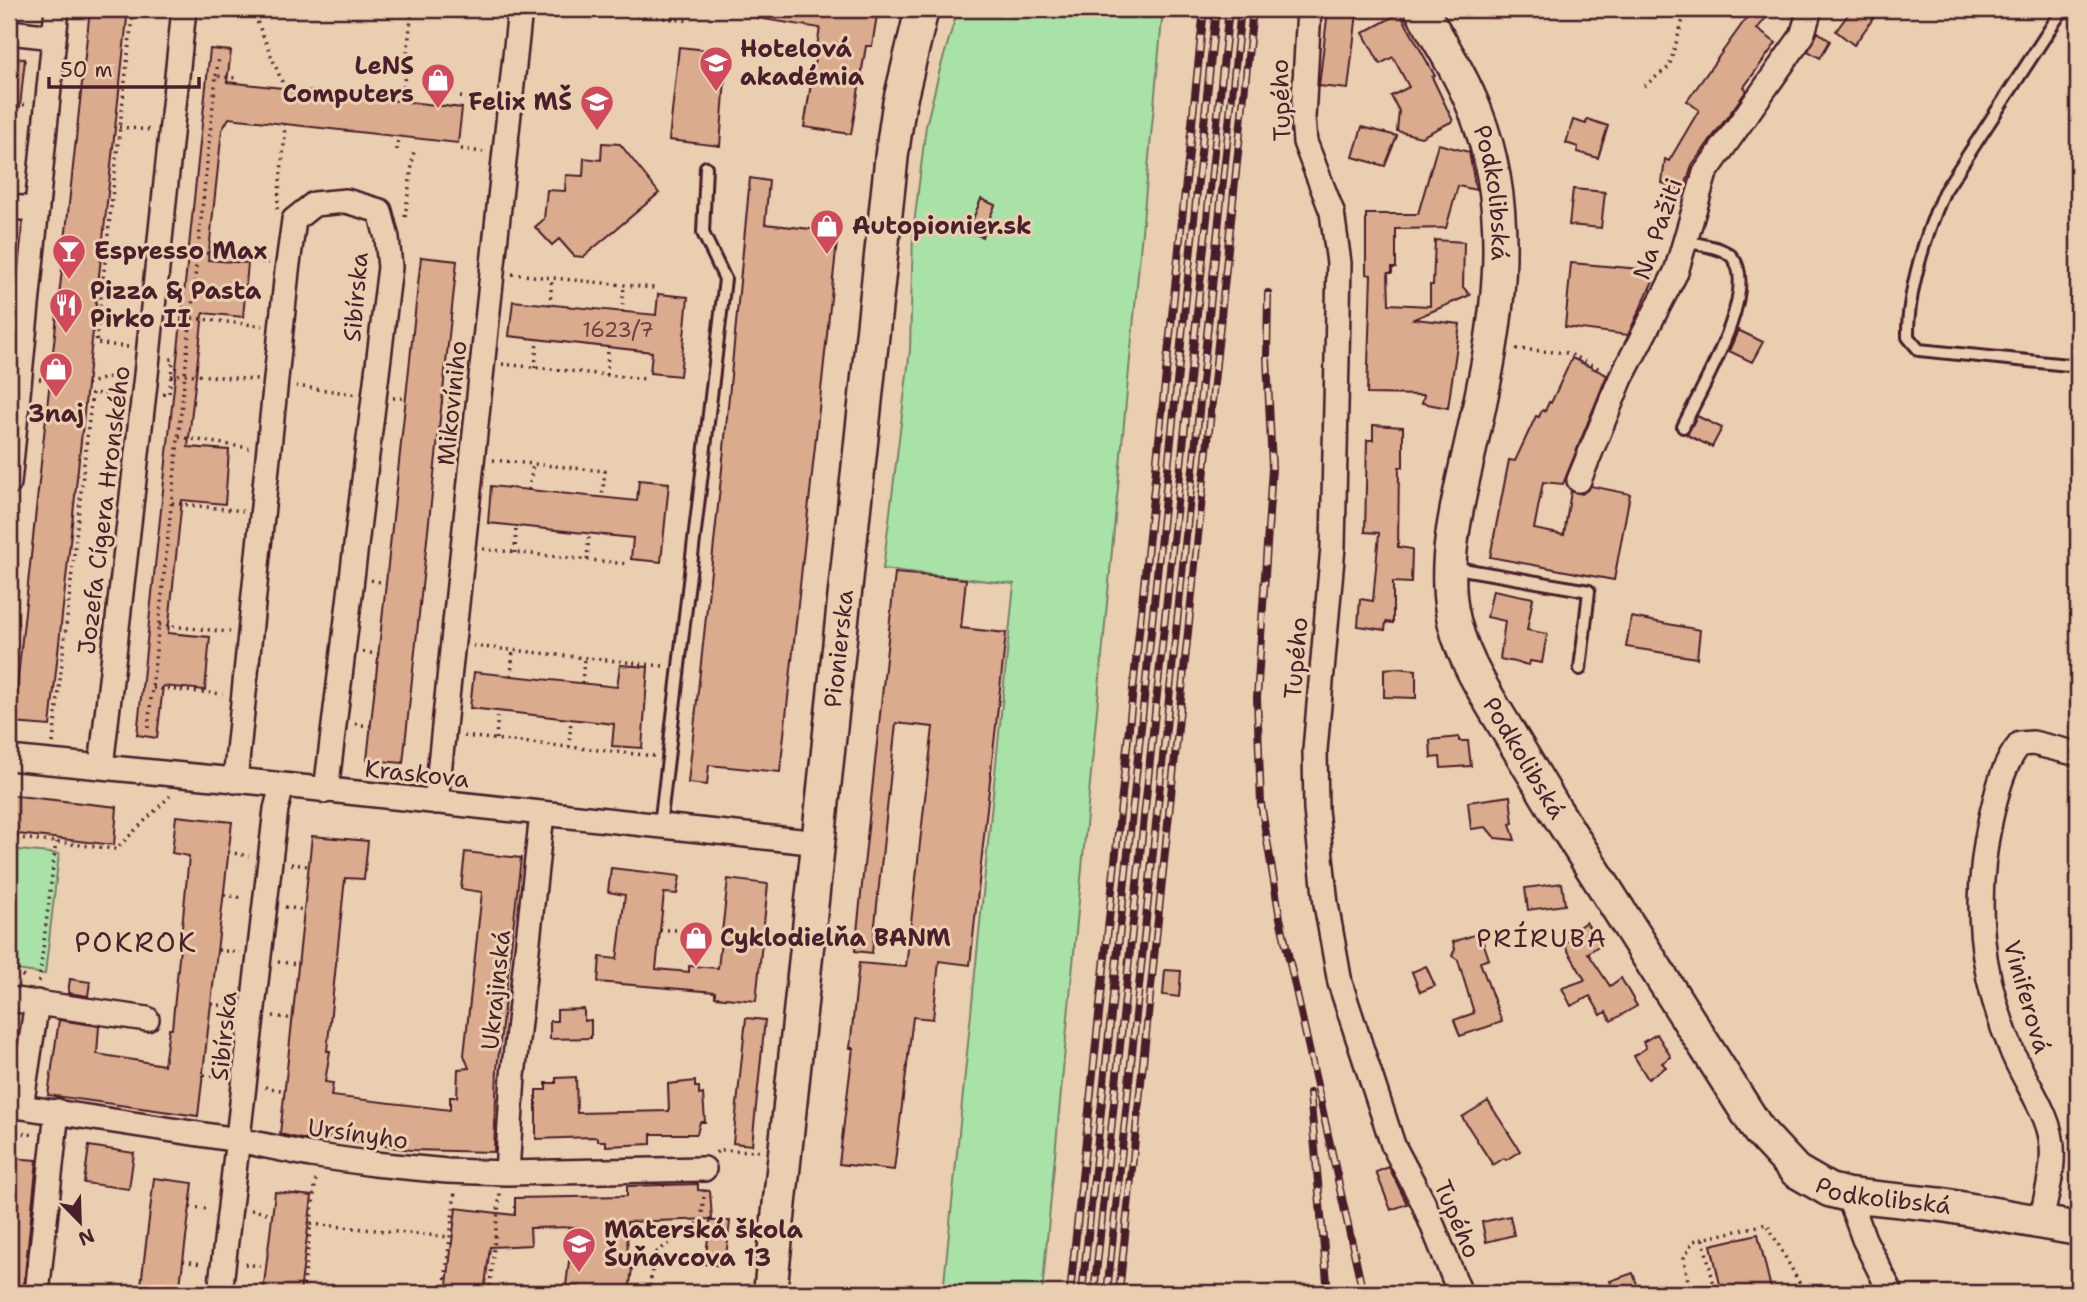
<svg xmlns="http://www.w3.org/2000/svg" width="2087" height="1302" font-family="'Shantell Sans',sans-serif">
  <rect width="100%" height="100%" fill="#e9ceb0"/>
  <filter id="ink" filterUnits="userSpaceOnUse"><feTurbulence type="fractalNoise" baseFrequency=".0143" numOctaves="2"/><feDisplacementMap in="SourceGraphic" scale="14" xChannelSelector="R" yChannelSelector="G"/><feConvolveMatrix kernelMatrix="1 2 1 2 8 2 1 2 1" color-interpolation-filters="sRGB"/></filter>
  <g filter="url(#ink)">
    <path fill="#a8e2a7" stroke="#798069" stroke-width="2" d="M958,9H1163L1042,1293H943L1014,584L883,569L910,350L913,233L926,126L940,69Z
      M9,849L59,854L45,974L9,969Z"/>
    <path fill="#daab8c" stroke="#4a1f2b" stroke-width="2" d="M90,9H128L50,726L13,723Z
      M758,9H878L872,46H866L851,134L804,127L820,28L757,18Z
      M1753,9H1773L1757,29L1776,43L1744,87L1747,90L1692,165L1684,190L1662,183L1665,159L1669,161L1699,110L1687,101Z
      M1852,9H1865L1875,16L1854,45L1836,31Z
      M1328,10L1357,13L1348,89L1319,86Z
      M1400,13L1435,76L1432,77L1453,121L1421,137L1397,131L1399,111L1391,96L1409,87L1393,57L1380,64L1363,33Z
      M1818,32L1830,41L1820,58L1808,51Z
      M679,47L727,52L720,146L669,140Z
      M210,49L231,51L227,82L462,108L458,143L229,118L222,130L208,260L248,263L243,317L203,313L188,447L229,450L225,504L182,500L168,633L210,637L205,690L163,686L157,738L137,735Z
      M9,58L25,59L20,107L9,106Z
      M1587,119L1608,126L1598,158L1577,152L1578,147L1566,143L1573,120L1586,124Z
      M1362,127L1397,136L1385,166L1353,157Z
      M602,143L620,144L659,193L583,257L574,256L559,239L552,245L535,227L544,219L547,190L565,191L566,175L583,176L584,158L601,160Z
      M1438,144L1469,152L1476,190L1458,186L1446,228L1396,229V268H1392V273H1388L1389,304L1430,306V285H1433L1435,240L1464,242L1463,287L1470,295L1414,319L1460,324L1448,408L1422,403L1424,395L1367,394L1371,275L1366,274V214H1418Z
      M750,178L769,181L765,224L838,232L780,772L709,765L707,785L688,783L722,469Z
      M1573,189L1605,192L1601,228L1569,225Z
      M981,199L995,205L982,237L968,231Z
      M421,257L457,261L403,763L367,760Z
      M1571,263L1652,270L1653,281L1628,335L1565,327Z
      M658,294L688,297L680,376L650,373L652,352L509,336L513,301L656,315Z
      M1738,330L1763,342L1752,362L1729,351Z
      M1572,358L1607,375L1563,484L1543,482L1534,529L1564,535L1571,491L1582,494L1591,486L1630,494L1614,580L1490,557L1509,460L1515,461L1536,416L1539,417L1542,410L1545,411L1549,402L1551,403Z
      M1697,416L1722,428L1712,447L1687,435Z
      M1373,425L1403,427V467H1399L1398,547L1412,549L1411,583L1393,582V623L1386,622L1385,630L1358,626L1360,599L1373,601L1379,533L1365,532L1367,440H1373Z
      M639,480L669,483L661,562L631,559L633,538L488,523L491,486L637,501Z
      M895,573L966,579L961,628L1006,633L970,965L939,961L933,1019L913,1017L894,1170L839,1164L853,1048H850L859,963L906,967L933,727L896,723L872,953L855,951Z
      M1493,590L1533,598L1527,630L1547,634L1542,663L1530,661L1529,665L1500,659L1505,621L1487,617Z
      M1631,617L1700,630L1697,658L1626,647Z
      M620,665L648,667L642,748L612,746L614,724L470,708L474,672L617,687Z
      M1396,668L1416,670V698L1384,697V669Z
      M1459,737V741H1468L1471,766L1441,768L1440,757L1431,758L1430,740Z
      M9,795L117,807L114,845L9,833Z
      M1510,796L1513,823L1510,824L1515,840L1495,838L1486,827L1471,829L1468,802Z
      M176,816L232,822L198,1116L48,1095L59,1020L99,1026L97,1054L164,1065L169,1029H172L189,856L172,853Z
      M312,836L368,841L364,879L345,878L327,1051H330L325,1082L333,1083L331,1096L450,1110V1097H457L458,1069L469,1068L464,1055L482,892L461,889L465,852L521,858L497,1070L494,1152L411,1150L319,1136V1139H301L280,1134Z
      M611,868L680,876L677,894L664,893L656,969L689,972V966L718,968L728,879L768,884L756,1001L715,997V992L598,982L600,957L617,959L625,895L608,892Z
      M1562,883L1565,905L1528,910L1525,888Z
      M1586,922L1600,945L1588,953L1610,986L1621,978L1637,1006L1611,1021L1606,1012L1601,1015L1590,996L1571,1006L1562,988L1585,980L1564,944L1576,936L1573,931Z
      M1480,933L1489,959L1480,962L1502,1022L1460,1036L1454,1020L1474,1013L1458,960L1452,956L1455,949L1453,942Z
      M1426,966L1435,986L1420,992L1412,972Z
      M1165,970L1181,971L1179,997L1163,995Z
      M70,979L90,982L88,996L68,993Z
      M584,1009V1021L591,1020V1038L550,1039V1021H557V1010Z
      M746,1018L765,1020L752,1145L733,1143Z
      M1657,1034L1671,1057L1662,1063L1666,1067L1648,1079L1634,1056L1646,1048L1643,1042Z
      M576,1077L577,1113L669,1111L668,1084L695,1081V1087H699V1095L703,1094L705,1122H700L697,1134H651V1144L606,1146V1141H598V1138L592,1137L536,1139V1090H546V1083H556V1078Z
      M1488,1101L1520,1151L1506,1160L1504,1158L1493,1165L1462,1117Z
      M89,1146L134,1153L129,1189L84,1183Z
      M9,1158L37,1160L23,1293H9Z
      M1389,1167L1407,1204L1391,1210L1376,1172Z
      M154,1178L193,1183L179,1293H140Z
      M698,1184V1190L710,1191L712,1219L627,1222L628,1268H632L629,1293H578L579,1287L566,1286L569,1261L579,1262L578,1227L530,1228L531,1245L490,1247L484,1293H446L456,1208L515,1215V1198L627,1196V1186Z
      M275,1192L312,1196L300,1293H263Z
      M1510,1216L1514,1235L1486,1242L1482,1222Z
      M710,1221H730L725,1266L705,1264Z
      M1758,1234L1772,1293H1722L1711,1245Z
      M1633,1273L1640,1293H1615L1610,1281Z"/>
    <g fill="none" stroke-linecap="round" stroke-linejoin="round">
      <g stroke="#4a1f2b" stroke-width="16">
        <path id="lane" d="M2063,9L1944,192C1926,233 1907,293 1908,337L1919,350L2078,366
          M1683,427C1699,393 1761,289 1732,257C1722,246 1698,245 1686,241
          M1451,567L1589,591L1580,669
          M660,826L725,279L703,233L706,167"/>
      </g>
      <g stroke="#4a1f2b" stroke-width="28">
        <path id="street" d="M1309,9L1303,118L1305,142L1332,212L1339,263L1333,547L1315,750L1316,810L1326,904L1340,983L1393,1145L1423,1202L1460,1293
          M9,32L54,37
          M9,207L37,209
          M1579,480L1621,378L1676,272L1705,173L1802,36L1810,9
          M9,483L57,9
          M9,758L255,782L819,843
          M101,767L146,375L184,9
          M235,781L287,271L294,220L314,204L346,201L380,211L387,238L390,267L326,791
          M436,802L520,9
          M9,999L147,1019
          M9,1105L238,1140L311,1155L374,1164L447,1171L507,1173L704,1169
          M21,1107L37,1002
          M507,1173L513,1076L542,814
          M1848,1195L1864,1239L1891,1293
          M2041,1222C2046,1195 2056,1165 2051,1138C2047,1111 2022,1077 2012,1051C1979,972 1973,900 1991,817C1997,792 2003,764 2020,744L2033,743L2078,754
          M37,1293L57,1111
          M220,1293L276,809L282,786"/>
      </g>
      <g stroke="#4a1f2b" stroke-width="37">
        <g id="secondary">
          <path id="s1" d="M1421,9C1440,43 1462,76 1476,113C1517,218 1497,328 1473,435C1461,491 1442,554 1452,611C1459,652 1482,688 1503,723C1520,751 1537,780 1554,808C1622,916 1690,1024 1759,1131L1796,1171L1829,1190L1848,1195L1943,1205L2078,1229"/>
          <path id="s2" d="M770,1293L892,153L899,105L922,9"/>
        </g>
      </g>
      <path stroke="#4a1f2b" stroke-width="3.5" stroke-dasharray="2 5" stroke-linecap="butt" d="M252,9L282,82V88
        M580,9L691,21
        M216,76L219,57
        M1644,86L1669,67L1686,9
        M460,97L489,102
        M402,101L412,9
        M9,103L27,105
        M119,127L151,130
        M9,137L12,103
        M461,149L483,152
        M397,150L398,136
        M277,209L285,136L284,124
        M405,217L414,150
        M106,250L139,254
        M199,252L269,263
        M512,274L655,288
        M550,305L552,278
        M622,312L624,285
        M192,318L263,326
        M128,347L96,343L133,9
        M1516,349L1568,353L1602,370
        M502,364L646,379
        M535,368L537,340
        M607,375L608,347
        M171,376L184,374L257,380
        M39,379L50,380
        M87,384L125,372
        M296,386L354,394
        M163,394H169L173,359H169
        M393,398H405
        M441,402L456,403
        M179,437L249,448
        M493,460L605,471L602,498
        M529,490L533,464
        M172,503L243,511
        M483,549L628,564
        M515,553L516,526
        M587,560L589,534
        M371,580L385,583
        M159,625L230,632
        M473,646L664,666
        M363,652L378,654
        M511,676L513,650
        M582,683L584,659
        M153,688L223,694
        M355,724L370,726
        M148,728L216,76L236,78
        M464,736L655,756
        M496,739L498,711
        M53,743L92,393L124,397
        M569,747L571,719
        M9,837L116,849L170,796
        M228,852L249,856
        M291,864L308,866
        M224,895L244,898
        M285,907L304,910
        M660,930H679
        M218,950L239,953
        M9,959L25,979
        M278,962L299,964
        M39,982L56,842
        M212,1004L231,1007
        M273,1016L293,1019
        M204,1075L224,1078
        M265,1087L285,1091
        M9,1131L34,1135
        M716,1153L719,1150L759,1151
        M190,1207L209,1209
        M251,1210L273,1214
        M311,1224L450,1237
        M1703,1239L1716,1293
        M183,1261L202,1264
        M245,1264L266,1267
        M303,1293L316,1177
        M444,1293L455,1191
        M489,1293L500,1193
        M649,1293L654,1254L701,1221L705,1188
        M1690,1293L1684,1258L1693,1241L1767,1224L1805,1293"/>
      <use href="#lane" stroke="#e9ceb0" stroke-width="10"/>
      <use href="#street" stroke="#e9ceb0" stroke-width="23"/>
      <use href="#secondary" stroke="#e9ceb0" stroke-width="32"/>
      <g stroke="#4a1f2b" stroke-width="8">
        <path id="rail" d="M1268,293L1267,358L1272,468L1257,698L1261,804L1280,918L1361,1284
          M1310,1093L1328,1293
          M1070,1293L1204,9
          M1082,1293L1216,9
          M1094,1293L1229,9
          M1107,1293L1241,9
          M1119,1293L1253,9"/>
      </g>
      <use href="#rail" stroke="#e9ceb0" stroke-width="5" stroke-dasharray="16" stroke-linecap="butt"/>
    </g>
  </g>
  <defs>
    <g id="school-pin" transform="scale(1.75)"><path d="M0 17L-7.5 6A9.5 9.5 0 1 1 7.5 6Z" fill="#d1495b" stroke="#e9ceb0"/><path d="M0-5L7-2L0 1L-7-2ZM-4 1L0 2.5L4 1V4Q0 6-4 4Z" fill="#fff"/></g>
    <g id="shop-pin" transform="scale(1.75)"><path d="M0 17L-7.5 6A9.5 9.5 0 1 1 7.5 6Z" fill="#d1495b" stroke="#e9ceb0"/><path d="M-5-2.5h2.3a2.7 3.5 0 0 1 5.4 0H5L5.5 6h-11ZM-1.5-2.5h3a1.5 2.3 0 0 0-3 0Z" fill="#fff"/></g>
    <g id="bar-pin" transform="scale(1.75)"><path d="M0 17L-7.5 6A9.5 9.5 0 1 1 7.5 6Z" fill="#d1495b" stroke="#e9ceb0"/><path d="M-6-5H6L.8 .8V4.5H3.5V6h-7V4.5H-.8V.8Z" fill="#fff"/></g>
    <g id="restaurant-pin" transform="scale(1.75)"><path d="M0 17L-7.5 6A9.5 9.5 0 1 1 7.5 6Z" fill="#d1495b" stroke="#e9ceb0"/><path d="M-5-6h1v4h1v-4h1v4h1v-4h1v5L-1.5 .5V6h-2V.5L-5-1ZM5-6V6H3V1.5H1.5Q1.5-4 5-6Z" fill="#fff"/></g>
  </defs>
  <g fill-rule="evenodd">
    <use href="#school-pin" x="716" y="63"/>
    <use href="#shop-pin" x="438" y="80"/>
    <use href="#school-pin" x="597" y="102"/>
    <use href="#shop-pin" x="827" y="226"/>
    <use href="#bar-pin" x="69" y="251"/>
    <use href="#restaurant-pin" x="66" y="305"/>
    <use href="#shop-pin" x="56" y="369"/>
    <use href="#shop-pin" x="696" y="938"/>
    <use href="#school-pin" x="579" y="1244"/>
  </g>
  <g text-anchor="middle" stroke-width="6" stroke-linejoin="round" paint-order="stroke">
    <g font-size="21" fill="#6e4243">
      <text x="618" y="337">1623/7</text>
    </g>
    <g font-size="24" font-weight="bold" fill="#4a1f2b" stroke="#e9ceb0" text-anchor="start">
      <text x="740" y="57">Hotelová<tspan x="740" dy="28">akadémia</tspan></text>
      <text x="414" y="74" text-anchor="end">LeNS<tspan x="414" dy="28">Computers</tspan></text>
      <text x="572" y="110" text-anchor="end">Felix MŠ</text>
      <text x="852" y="234">Autopionier.sk</text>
      <text x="94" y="259">Espresso Max</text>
      <text x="90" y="299">Pizza &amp; Pasta<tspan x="90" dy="28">Pirko II</tspan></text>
      <text x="56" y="422" text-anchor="middle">3naj</text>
      <text x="720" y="946">Cyklodielňa BANM</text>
      <text x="604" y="1238">Materská škola<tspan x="604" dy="28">Šuňavcova 13</tspan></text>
    </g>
    <g font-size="24" fill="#4a1f2b" stroke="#e9ceb0">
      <text transform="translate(1281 100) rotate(-92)" y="8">Tupého</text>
      <text dy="8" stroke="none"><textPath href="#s1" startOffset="200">Podkolibská</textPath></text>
      <text transform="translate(1658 229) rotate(-71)" y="8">Na Pažiti</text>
      <text transform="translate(356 297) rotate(-85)" y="8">Sibírska</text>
      <text transform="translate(452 403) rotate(-84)" y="8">Mikovíniho</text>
      <text transform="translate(104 510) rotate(-83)" y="8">Jozefa Cígera Hronského</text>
      <text dy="8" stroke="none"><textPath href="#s2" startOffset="648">Pionierska</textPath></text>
      <text transform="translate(1296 658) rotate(-85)" y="8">Tupého</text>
      <text dy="8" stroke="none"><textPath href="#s1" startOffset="788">Podkolibská</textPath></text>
      <text transform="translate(417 774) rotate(6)" y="8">Kraskova</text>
      <text transform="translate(496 990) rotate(-84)" y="8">Ukrajinská</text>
      <text transform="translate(2027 997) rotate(74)" y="8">Viniferová</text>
      <text transform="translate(224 1036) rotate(-84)" y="8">Sibírska</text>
      <text transform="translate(358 1134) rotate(8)" y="8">Ursínyho</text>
      <text dy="8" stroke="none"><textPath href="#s1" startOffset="1376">Podkolibská</textPath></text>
      <text transform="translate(1457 1219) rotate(67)" y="8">Tupého</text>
    </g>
    <g font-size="26" letter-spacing="2" fill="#4a1f2b" stroke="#e9ceb0">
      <text x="1542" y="947">PRÍRUBA</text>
    </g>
    <g font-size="28" letter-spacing="2" fill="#4a1f2b" stroke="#e9ceb0">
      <text x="136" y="952">POKROK</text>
    </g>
  </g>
  <rect width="2087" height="1302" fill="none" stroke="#e9ceb0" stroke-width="35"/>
  <rect x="18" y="18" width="2052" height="1267" fill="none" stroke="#4a1f2b" stroke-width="2.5" filter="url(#ink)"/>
  <g transform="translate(80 1222) rotate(157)" stroke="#e9ceb0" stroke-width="5" paint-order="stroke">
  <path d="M0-5L12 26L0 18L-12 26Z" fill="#4a1f2b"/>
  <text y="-10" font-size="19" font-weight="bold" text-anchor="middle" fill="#4a1f2b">N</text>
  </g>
  <path d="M49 77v10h150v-10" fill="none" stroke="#4a1f2b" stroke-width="3.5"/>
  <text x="60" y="77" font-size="21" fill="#4a1f2b" stroke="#e9ceb0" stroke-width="5" paint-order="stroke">50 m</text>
</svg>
